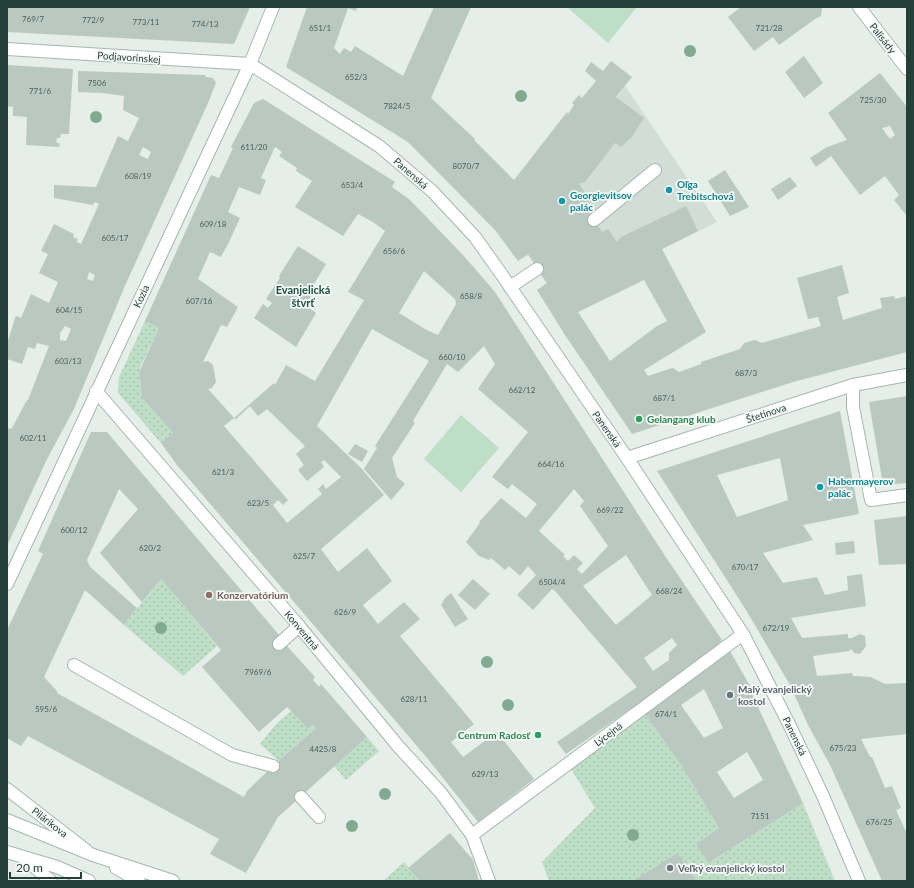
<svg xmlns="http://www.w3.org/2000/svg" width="914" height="888" font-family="Lato,sans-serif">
  <defs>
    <pattern id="park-dots" width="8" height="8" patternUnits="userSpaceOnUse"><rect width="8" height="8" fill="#bedec6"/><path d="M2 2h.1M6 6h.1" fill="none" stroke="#a3c0ab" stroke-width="1.8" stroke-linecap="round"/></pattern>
  </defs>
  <rect width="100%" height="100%" fill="#e5eee9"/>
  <path fill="#d3ddd8" d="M625,86L717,222L547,306L537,290L547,283L540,275L534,262L528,255L518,261L511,251Z"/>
  <path fill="#bedec6" d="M567,7H637L608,43Z
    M461,415L499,448L461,492L424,459Z"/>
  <path fill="url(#park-dots)" d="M145,321L159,328L139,370L142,398L173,433L161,443L118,393L119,377Z
    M161,579L217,646L183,676L124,625Z
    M291,711L308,729L313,725L316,728L279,761L260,744L277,723Z
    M645,714L681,765L719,828L696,844L708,863L803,803L835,881H696L680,856L676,854L632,881H549L542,862L595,808L571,769Z
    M367,737L379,751L346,780L334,766Z
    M404,862L420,881H383Z"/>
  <path fill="#bac8c2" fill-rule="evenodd" d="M7,7H250L234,44L7,32Z
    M307,7H357L356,11L348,8L334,48L340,54L344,48L351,52L355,46L403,76L434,7H471L431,98L475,139L474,140L514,180L567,112L568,114L574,105L572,103L579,95L582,98L596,81L585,71L591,62L603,71L611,61L632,77L616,97L644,118L631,138L621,147L615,143L585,182L579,184L591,202L585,206L602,232L608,229L617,242L621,237L686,206L698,231L662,249L706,332L644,370L648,376L669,369L673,368L679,372L701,364V362L740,349L744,343L755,340L762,343L821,326L818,317L808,319L797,278L842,265L849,293L837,297L843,320L882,308L880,298L894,296L895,299L907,296V352L793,382L632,434L565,335L537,290L547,283L528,254L518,261L495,230L408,142L286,67ZM644,280L667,321L657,326L610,361L578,312Z
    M741,7H821L822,9L821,16L815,19L779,45L773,37L754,51L728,17Z
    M804,56L823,83L804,98L785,72Z
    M7,65L73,69L69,134H61L60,138H57L56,142L60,144L59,147L26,145L27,117L13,116V107L7,106Z
    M78,71L205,75L206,77L213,78L216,83L208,103L124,288L74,409L47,459L7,546V429L12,428L27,400H28L49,346L37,343L35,349L28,347L22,364L7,359V344L15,318L16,316L21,318L31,294L49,303L58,282L39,273L48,254L41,251L54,224L74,234L73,237L78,239L77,242L81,244L99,204L95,202L93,205L54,198V185L96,187L118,136L128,141L139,118L123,110L124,96L102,93L78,92ZM143,147L151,152L148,159L139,155ZM89,272L95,275L93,281L87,279ZM65,326L71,329L66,341L60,340V333Z
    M880,73L907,107V216L894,200L899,195L885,176L860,195L831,156L816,167L810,158L827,147L847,140L828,113ZM890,126L895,135L890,139L882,128Z
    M263,99L395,182L392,187L409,199L463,255L495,292L665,556L722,640L706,656L566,754L557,742L637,687L555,591L552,589L533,610L517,595L536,575L528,566L520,576L509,566L505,570L491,558L489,560L479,556L466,542L480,523L479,522L501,498L526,518L537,504L512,484L508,489L492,477L528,432L478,389L495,364L484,346L458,372L447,364L413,421L415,423L392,458L397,477L405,484L391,500L364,469L377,448L375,446L429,361L372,329L317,426L361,468L384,495L321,549L338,572L367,548L392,581L363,605L378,624L404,602L420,619L400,636L474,724L451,742L463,757L497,732L534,779L478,822L428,759L177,465L161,443L173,433L142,398L139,370H140L159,328L145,321L211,175L219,178L233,148L231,147L254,103ZM275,147L282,152L279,156L297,168L296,171L312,181L295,207L343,236L358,214L373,222L385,231L348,292L364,300L315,381L286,365L275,385L274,383L234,418L236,419L250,406L258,416L267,409L305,446L296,454L304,465L298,470L307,481L324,467L321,462L324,460L341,477L326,489L323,484L318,489L322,494L287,523L273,505L278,500L283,505L288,500L224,426L234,418L208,389L212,388L216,382L213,365L208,361L203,362L221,325L227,327L238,307L198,279L210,252L221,257L229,242L240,218L228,212L239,187L260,195L266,180L261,178ZM424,271L455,299L456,304L438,335L425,329L399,313ZM574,489L584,501L580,506L608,546L582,574L577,569L583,563L574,555L568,561L563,556L565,555L539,531ZM626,555L652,595L616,625L583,586ZM672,638L677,645L669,653V660L653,671L644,658Z
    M725,170L749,207L730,216L708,181Z
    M790,177L797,186L778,200L771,189Z
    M298,246L326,264L308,294L311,296L305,305L316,313L296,347L254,318L263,304L268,308L272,303L266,299L280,278L279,276Z
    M907,396V483L883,485L869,402Z
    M840,411L859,514L803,525L813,540L763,553L783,583L817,577L825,595L848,590L847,576L862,574L866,606L791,618L802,638L848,634V638H852L860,634L865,636L866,646L860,654L854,653L851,649L849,651L813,656L817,676L852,673L853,676L871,677L885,684L907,683V734L861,739L870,757H872L885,788L892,786L901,808L896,810L907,834V881H882L830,765L808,725L790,685L746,610L657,471ZM780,458L788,500L737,517L717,475Z
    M91,432H107L279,635L275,639L279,644L286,645L315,677L313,680L319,687L321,684L367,737L278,817L246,873L210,854L219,839L28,736L21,746L7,738V630L43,554L38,551ZM119,489L138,509L100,553L142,602L161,579L221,650L202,667L259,732L287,707L308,729L313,725L316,728L273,766L247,791L244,797L57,693V691L44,677L85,590L124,625L137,608L90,567L87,560Z
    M355,444L368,451L362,462L348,454Z
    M907,516V564L879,565L874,520Z
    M854,541L855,553L836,555L835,543Z
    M473,579L490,594L475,610L458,595Z
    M451,593L468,619L455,627L441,605L445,598Z
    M730,651L753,691L751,692L803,803L708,863L696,844L719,828L681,765L645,714ZM704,689L723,728L704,738L681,705ZM747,752L763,780L734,798L717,772Z
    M450,833L473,860L479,881H420L408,868Z
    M676,854L680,856L696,881H632Z"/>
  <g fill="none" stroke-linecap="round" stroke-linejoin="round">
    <g stroke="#a7b6b0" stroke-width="14">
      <path id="service" d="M594,220L655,170
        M510,287L537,269
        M853,385V407L871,500L907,495
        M279,644L299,626
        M74,665L232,755L273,766
        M301,797L319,817"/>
    </g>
    <g stroke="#a7b6b0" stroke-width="14">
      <path id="minor" d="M7,49L250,64L379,146L432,191L475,237L502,275L627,458L743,634L790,726L823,796L859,881
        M96,391L299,626L398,746L441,793L472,835L489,881
        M627,458L853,385L907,375
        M7,584L250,64L273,7
        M7,789L87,851
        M472,835L743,634"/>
    </g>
    <g stroke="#a7b6b0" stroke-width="14">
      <path id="tertiary" d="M859,7L907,69"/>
    </g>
    <g stroke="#a3b9b1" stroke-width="14">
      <path id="secondary" d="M7,820L93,855L173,881
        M7,852L57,867L89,881
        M26,860L51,881
        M116,868L139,881"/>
    </g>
    <use href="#service" stroke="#fff" stroke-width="12"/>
    <use href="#minor" stroke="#fff" stroke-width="12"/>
    <use href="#tertiary" stroke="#fff" stroke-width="12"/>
    <use href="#secondary" stroke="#fff" stroke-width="12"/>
  </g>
  <g fill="#81ab90">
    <circle cx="690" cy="51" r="6"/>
    <circle cx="521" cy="96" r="6"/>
    <circle cx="96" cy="117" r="6"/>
    <circle cx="161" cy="628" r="6"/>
    <circle cx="487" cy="662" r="6"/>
    <circle cx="508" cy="705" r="6"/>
    <circle cx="385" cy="794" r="6"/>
    <circle cx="352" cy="826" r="6"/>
    <circle cx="633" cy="835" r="6"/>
  </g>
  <g fill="#0f9aa8" stroke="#f5faf7" stroke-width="1.5">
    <circle cx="669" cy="190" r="4"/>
    <circle cx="562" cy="201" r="4"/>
    <circle cx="820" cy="487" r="4"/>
  </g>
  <g fill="#2e9e5b" stroke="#f5faf7" stroke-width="1.5">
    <circle cx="639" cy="419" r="4"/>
    <circle cx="538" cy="735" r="4"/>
  </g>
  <circle fill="#8d6e63" stroke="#f5faf7" stroke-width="1.5" cx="209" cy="595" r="4"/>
  <g fill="#6b7280" stroke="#f5faf7" stroke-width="1.5">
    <circle cx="730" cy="695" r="4"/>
    <circle cx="670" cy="868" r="4"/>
  </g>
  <g text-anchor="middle" stroke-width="3.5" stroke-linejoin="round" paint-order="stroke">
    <g font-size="8" fill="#4a615a">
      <text x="33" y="22">769/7</text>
      <text x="93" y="23">772/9</text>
      <text x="146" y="25">773/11</text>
      <text x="205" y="27">774/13</text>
      <text x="320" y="31">651/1</text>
      <text x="769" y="31">721/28</text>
      <text x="356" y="80">652/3</text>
      <text x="97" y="86">7506</text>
      <text x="40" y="94">771/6</text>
      <text x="873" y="103">725/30</text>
      <text x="397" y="109">7824/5</text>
      <text x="254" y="150">611/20</text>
      <text x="466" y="169">8070/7</text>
      <text x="138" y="179">608/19</text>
      <text x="352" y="188">653/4</text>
      <text x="213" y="227">609/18</text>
      <text x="115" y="241">605/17</text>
      <text x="394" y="254">656/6</text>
      <text x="471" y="299">658/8</text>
      <text x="199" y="304">607/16</text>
      <text x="69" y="313">604/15</text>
      <text x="452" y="360">660/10</text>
      <text x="68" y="364">603/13</text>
      <text x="746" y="376">687/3</text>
      <text x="522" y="393">662/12</text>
      <text x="664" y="401">687/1</text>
      <text x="33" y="441">602/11</text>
      <text x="551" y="467">664/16</text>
      <text x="223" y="475">621/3</text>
      <text x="258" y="506">623/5</text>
      <text x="610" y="513">669/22</text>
      <text x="74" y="533">600/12</text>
      <text x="150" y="551">620/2</text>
      <text x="304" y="559">625/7</text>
      <text x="745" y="570">670/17</text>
      <text x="552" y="585">6504/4</text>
      <text x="669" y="594">668/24</text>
      <text x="345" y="615">626/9</text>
      <text x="776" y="631">672/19</text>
      <text x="258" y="675">7969/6</text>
      <text x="414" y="702">628/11</text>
      <text x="46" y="712">595/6</text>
      <text x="666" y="717">674/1</text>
      <text x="843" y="751">675/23</text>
      <text x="323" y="752">4425/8</text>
      <text x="485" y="777">629/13</text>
      <text x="760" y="819">7151</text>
      <text x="879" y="825">676/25</text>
    </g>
    <g font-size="10" fill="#243f37" stroke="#f5faf7">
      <text transform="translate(883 38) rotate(52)" y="4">Palisády</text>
      <text transform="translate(129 57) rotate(4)" y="4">Podjavorinskej</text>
      <text transform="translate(411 173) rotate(41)" y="4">Panenská</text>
      <text transform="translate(141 296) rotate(-65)" y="4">Kozia</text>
      <text transform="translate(766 413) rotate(-18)" y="4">Štetinova</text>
      <text transform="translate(607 429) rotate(55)" y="4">Panenská</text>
      <text transform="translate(302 630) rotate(50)" y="4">Konventná</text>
      <text transform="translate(608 734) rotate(-37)" y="4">Lýcejná</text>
      <text transform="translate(795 736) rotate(64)" y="4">Panenská</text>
      <text transform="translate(50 822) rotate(38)" y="4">Pilárikova</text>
    </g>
    <g font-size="10" font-weight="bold" fill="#0d838f" stroke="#f5faf7" text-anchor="start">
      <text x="677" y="188">Oľga<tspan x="677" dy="12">Trebitschová</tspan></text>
      <text x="570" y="199">Georgievitsov<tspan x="570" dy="12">palác</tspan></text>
      <text x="828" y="485">Habermayerov<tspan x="828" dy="12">palác</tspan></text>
    </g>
    <g font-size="10" font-weight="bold" fill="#27864d" stroke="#f5faf7" text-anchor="start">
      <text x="647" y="423">Gelangang klub</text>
      <text x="530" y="739" text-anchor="end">Centrum Radosť</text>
    </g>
    <g font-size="10" font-weight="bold" fill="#785e54" stroke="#f5faf7" text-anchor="start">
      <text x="217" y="599">Konzervatórium</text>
    </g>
    <g font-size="10" font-weight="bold" fill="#5b616d" stroke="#f5faf7" text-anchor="start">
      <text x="738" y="693">Malý evanjelický<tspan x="738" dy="12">kostol</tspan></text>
      <text x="678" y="872">Veľký evanjelický kostol</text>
    </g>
    <g font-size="11" font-weight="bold" fill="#205144" stroke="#f5faf7">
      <text x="303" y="294">Evanjelická<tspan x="303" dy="13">štvrť</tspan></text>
    </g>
  </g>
  <rect width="914" height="888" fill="none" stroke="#243f37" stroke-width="16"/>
  <path d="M10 872v6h71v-6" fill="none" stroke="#243f37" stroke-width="2"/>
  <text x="16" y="872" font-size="12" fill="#243f37" stroke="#f5faf7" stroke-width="3" paint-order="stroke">20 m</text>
</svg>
